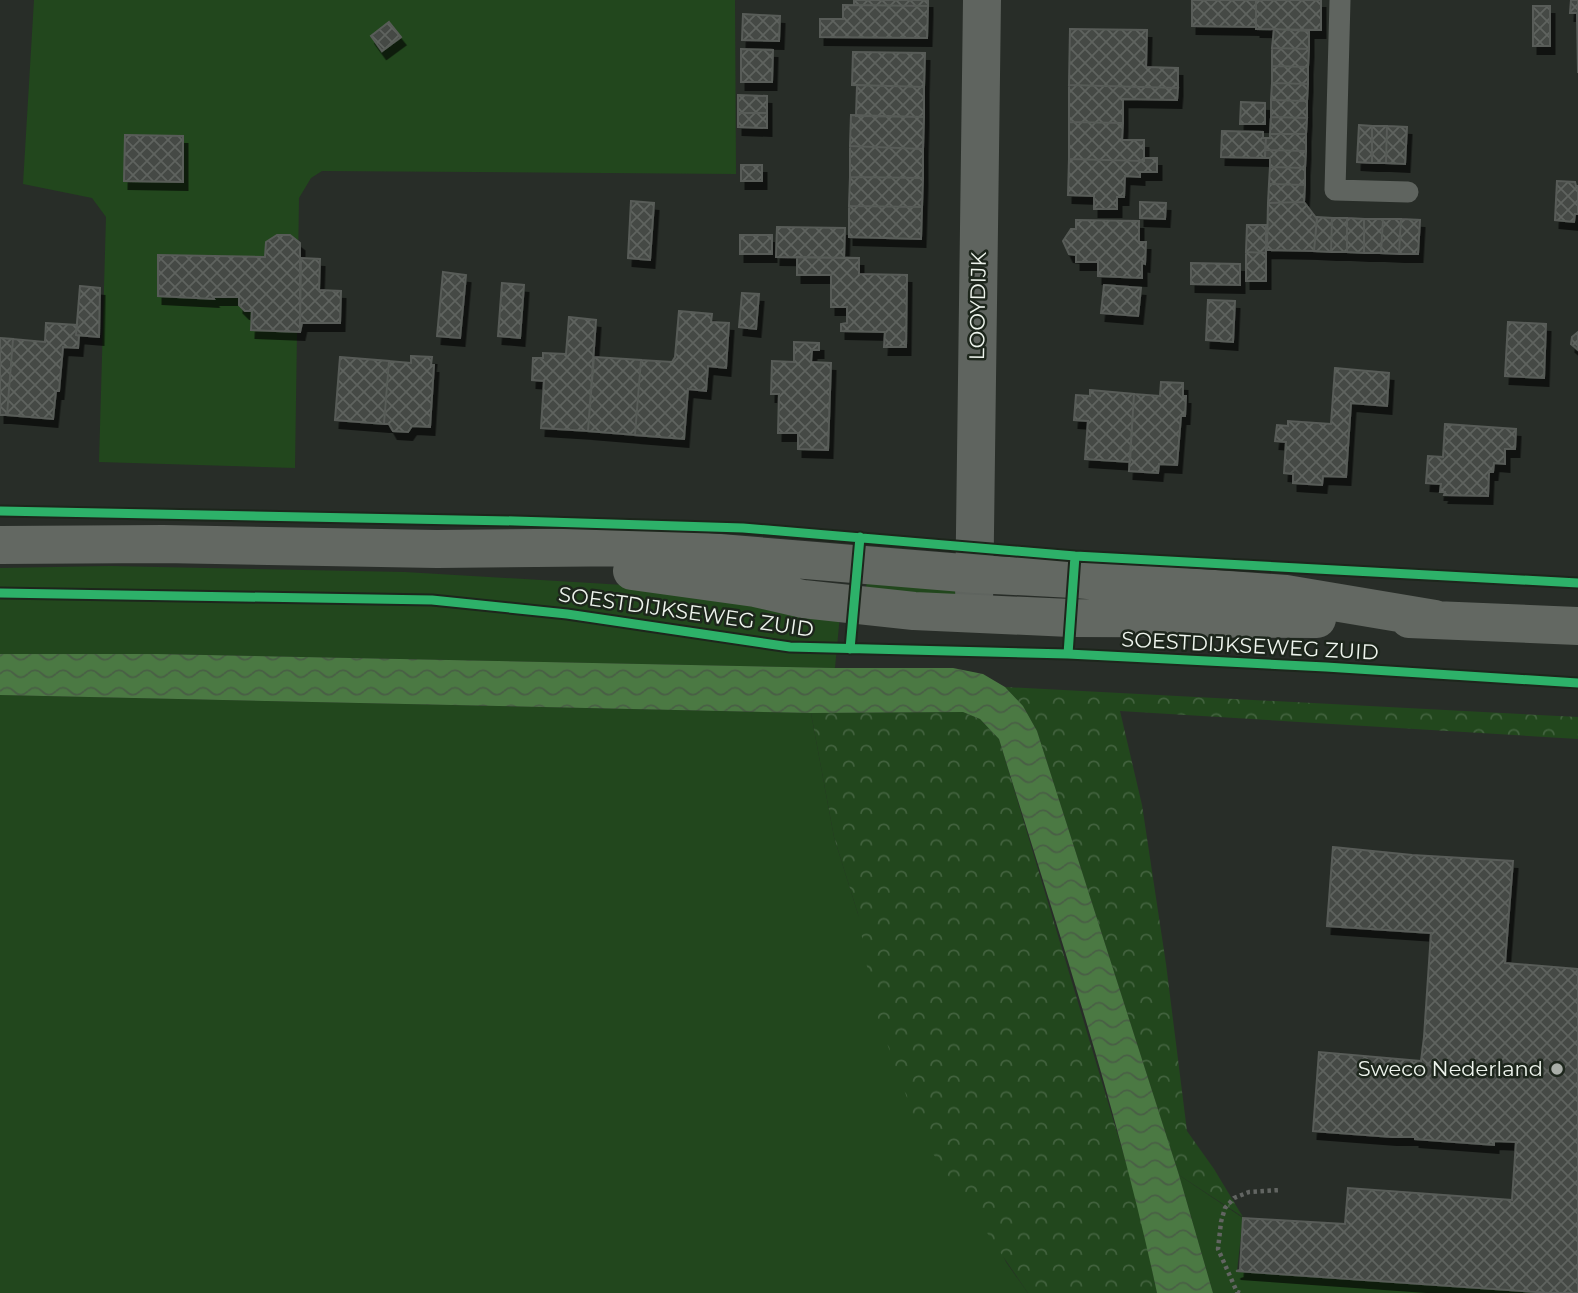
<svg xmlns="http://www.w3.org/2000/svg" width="1578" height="1293" font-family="Montserrat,sans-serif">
  <defs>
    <pattern id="forest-crowns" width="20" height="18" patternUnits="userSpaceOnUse" patternTransform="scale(1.75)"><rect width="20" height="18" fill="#22471d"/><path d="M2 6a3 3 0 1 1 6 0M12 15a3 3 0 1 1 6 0" fill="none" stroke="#42623e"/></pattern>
    <pattern id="water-waves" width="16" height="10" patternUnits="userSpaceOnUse" patternTransform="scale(1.75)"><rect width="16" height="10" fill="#4b7943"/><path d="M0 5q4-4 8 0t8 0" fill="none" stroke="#495f45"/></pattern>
    <pattern id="building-cross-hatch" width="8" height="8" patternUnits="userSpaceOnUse" patternTransform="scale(1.75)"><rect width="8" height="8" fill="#444844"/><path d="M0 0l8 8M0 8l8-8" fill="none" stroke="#5f635f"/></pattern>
    <filter id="shadow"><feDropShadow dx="4.5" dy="8" stdDeviation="0" flood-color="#0009"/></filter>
  </defs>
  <rect width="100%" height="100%" fill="#282d28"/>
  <path fill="#22471d" d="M34,0H735L736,174L322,171L311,178L299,198L295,468L99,462L106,217L92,198L23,184Z
    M110,566L405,572L624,585L840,615L835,668L157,654H0V568Z
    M867,580L956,587L962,595L865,594Z
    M0,695L811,713L834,837L858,914L1006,1262L1028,1293H0Z
    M1179,1175L1243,1218L1237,1271L1560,1293H1213Z"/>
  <path fill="url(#forest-crowns)" d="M1005,687L1578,717V739L1120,711L1142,805L1166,964L1187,1131L1214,1169L1243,1217L1179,1175L1037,731L1023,706Z
    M963,712L980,719L999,739L1137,1199L1157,1293H1028L921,1136L874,1008L858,914L834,837L811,713Z"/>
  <path fill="url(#water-waves)" d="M0,654H157L835,668H953L983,674L1005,687L1023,706L1037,731L1179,1175L1213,1293H1157C1117,1105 1055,922 999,739L980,719L963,712L811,713L0,695Z"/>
  <path fill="url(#building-cross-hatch)" stroke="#585c58" stroke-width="2" filter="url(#shadow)" d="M854,0H928V6L854,5Z
    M1192,0H1256V27L1192,26Z
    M1256,0H1321V30L1256,29Z
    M1571,0H1578V73L1577,13H1570Z
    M843,5L928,6L927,38L820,37V19H843Z
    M1533,6H1550V46H1533Z
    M743,14L780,16L779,41L742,40Z
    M389,22L401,37L382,51L371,36Z
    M1070,29L1147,30L1146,67L1178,68V88L1069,85Z
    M1274,29L1309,31V49L1272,48Z
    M1272,48L1309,49L1308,67L1272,66Z
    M741,49L773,50L772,82H741Z
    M853,52L925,53L924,87L852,85Z
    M1272,66L1308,67V84L1272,83Z
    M1272,83L1308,84L1307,101L1271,100Z
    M857,85L924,87V117L856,116Z
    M1069,85L1178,88L1177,100L1123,99V123L1069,122Z
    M738,95L767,96V113H738Z
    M1271,100L1307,101V118L1271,117Z
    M1241,102L1265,103V124H1240Z
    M738,113H767V128L738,127Z
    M851,115L924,117L923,149L850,146Z
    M1271,117L1307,118L1306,134H1270Z
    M1069,122L1123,123L1122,140H1144V161L1069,159Z
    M1359,125L1372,126V163L1357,162Z
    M1372,126H1387L1386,163H1372Z
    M1387,126L1407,127L1405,164L1386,163Z
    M1222,131L1263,132V138H1266L1265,158L1221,157Z
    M1270,134H1306V151L1265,150L1266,138H1270Z
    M125,135L183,136V182L124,181Z
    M850,146L923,149V178L850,177Z
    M1265,150L1306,151L1305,168L1270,167V158H1265Z
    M1144,158H1157V172H1140V177L1125,176L1124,197H1117V209H1094V196L1068,195L1069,159L1144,161Z
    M741,165H762V181H741Z
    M1270,167L1305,168V185L1269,184Z
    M850,177L923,178L922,207L849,206Z
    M1557,181L1575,182L1576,186H1578V214H1575L1574,222L1555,220Z
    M1269,184L1305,185L1304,202L1268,203Z
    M631,201L654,203L650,260L628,258Z
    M1140,202L1166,203L1165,219L1140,218Z
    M1304,202L1317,219L1314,251L1267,250L1268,203Z
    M849,206L922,207L921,239L849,237Z
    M1317,217L1332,218L1331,252L1314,251Z
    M1332,218H1347V252H1331Z
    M1347,218L1364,219V253L1347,252Z
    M1364,219H1383L1381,253H1364Z
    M1383,219H1401L1399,254L1381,253Z
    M1401,219L1420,220L1418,254H1399Z
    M1076,220L1139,221V242H1146L1145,264L1142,263V278L1098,276V262H1076V255L1069,254L1063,241L1071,229H1076Z
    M1247,225H1266V253L1246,252Z
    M777,227L845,228L844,258L776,257Z
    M277,235H290L300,243V332L251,330L252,311H245L239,305V297H213L214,299L158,296V255L265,257L266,242Z
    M740,235H772V254H740Z
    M1246,252L1266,253V281H1246Z
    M797,257L859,258V274L907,275L906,347H884L885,332L841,331V324L847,323V307H831V275H797Z
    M301,258L320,259L319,290L341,291L340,323H302L300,332Z
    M1191,263L1240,264V285L1191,284Z
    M443,272L466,275L460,338L437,336Z
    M502,283L524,285L520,338L498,336Z
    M1104,285L1141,288L1138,316L1101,313Z
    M80,286L100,288L99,337L76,335Z
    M742,293L759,294L756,329L739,327Z
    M1208,300L1235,301L1233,342L1206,340Z
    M679,311L712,314L711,322L729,323L726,368L708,366L706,391L688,389L684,439L635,435L641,360L672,362L675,357Z
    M569,317L596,320L588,431L541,428L544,381L532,380L533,358H543V353L566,354Z
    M1508,322L1546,324L1544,378L1505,376Z
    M46,323L77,325L76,335L79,336L78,348L63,347L59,391H56L53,419L7,415L13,339L45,342Z
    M1578,332V350L1571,344L1572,337Z
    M0,338L13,339L7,415H0Z
    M794,342L819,343V350H812L811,362L831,363L828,450L798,449V433H778L779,394H771L772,361L794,362Z
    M411,356L432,357L431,365H434L430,427L412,426L408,432L393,431L389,424H384L389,361L411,363Z
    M340,357L389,361L384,424L335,420Z
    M594,357L641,360L635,435L588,431Z
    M1335,368L1389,373L1387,406L1351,403L1346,477L1323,476L1322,485L1293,483V474L1284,473L1286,442L1275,441L1277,425L1288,426V421L1331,424Z
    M1161,382L1183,383V396H1186L1185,416H1181L1177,465L1159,464L1158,473L1129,471L1134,394L1160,396Z
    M1090,390L1134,394L1130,462L1085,459L1088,421L1074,420L1076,395L1090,396Z
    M1445,424L1516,429L1515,449H1505V464L1494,463L1493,472H1489L1488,496L1444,495L1445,492H1440L1441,484L1426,483L1428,456L1443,457Z
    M1333,847L1412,855L1513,861L1505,963L1578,969V1293H1550L1236,1271L1240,1270L1243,1218L1345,1224L1348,1188L1512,1200L1516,1142L1494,1141V1145L1415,1139V1137H1392L1313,1131L1319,1052L1421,1061L1424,1037L1431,933L1327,926Z"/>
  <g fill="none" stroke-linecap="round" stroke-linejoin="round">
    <path stroke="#626562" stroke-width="4.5" stroke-dasharray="3.5 3.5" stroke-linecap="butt" d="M1240,1293L1237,1292L1218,1249L1221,1222L1225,1208L1234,1198L1249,1192L1280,1190"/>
    <path stroke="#5f645f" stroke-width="21" d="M1340,0L1335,190L1408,192"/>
    <path stroke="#5f645f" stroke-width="38" d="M974,607L982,0"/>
    <path stroke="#636862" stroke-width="38" d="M0,545L163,544L437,549L646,547L975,574L1073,579L1286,594L1435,619
      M632,571L755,588L803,599L914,611L1070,618L1317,619
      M1409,619L1578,626"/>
    <g stroke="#1d261c" stroke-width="13">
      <path id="cycleway" d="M0,511L515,521L743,528L1075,556L1578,583
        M0,593L432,600L567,614L790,647L1068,654L1326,667L1578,683
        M850,649L860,537
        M1068,654L1075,556"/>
    </g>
    <use href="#cycleway" stroke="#2db169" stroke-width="9"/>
  </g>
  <circle fill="#a9aea8" stroke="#1d261c" stroke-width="2.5" cx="1557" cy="1069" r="7"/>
  <g text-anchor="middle" stroke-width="5" stroke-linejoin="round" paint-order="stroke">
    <g font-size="21" fill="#eef4ed" stroke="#1d261c">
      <text transform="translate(978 306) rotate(-89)" y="7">LOOYDIJK</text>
      <text transform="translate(686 612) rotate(8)" y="7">SOESTDIJKSEWEG ZUID</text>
      <text transform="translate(1250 646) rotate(3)" y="7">SOESTDIJKSEWEG ZUID</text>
    </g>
    <g font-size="21" fill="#eef4ed" stroke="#1d261c" text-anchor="end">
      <text x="1543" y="1076">Sweco Nederland</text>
    </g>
  </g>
</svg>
